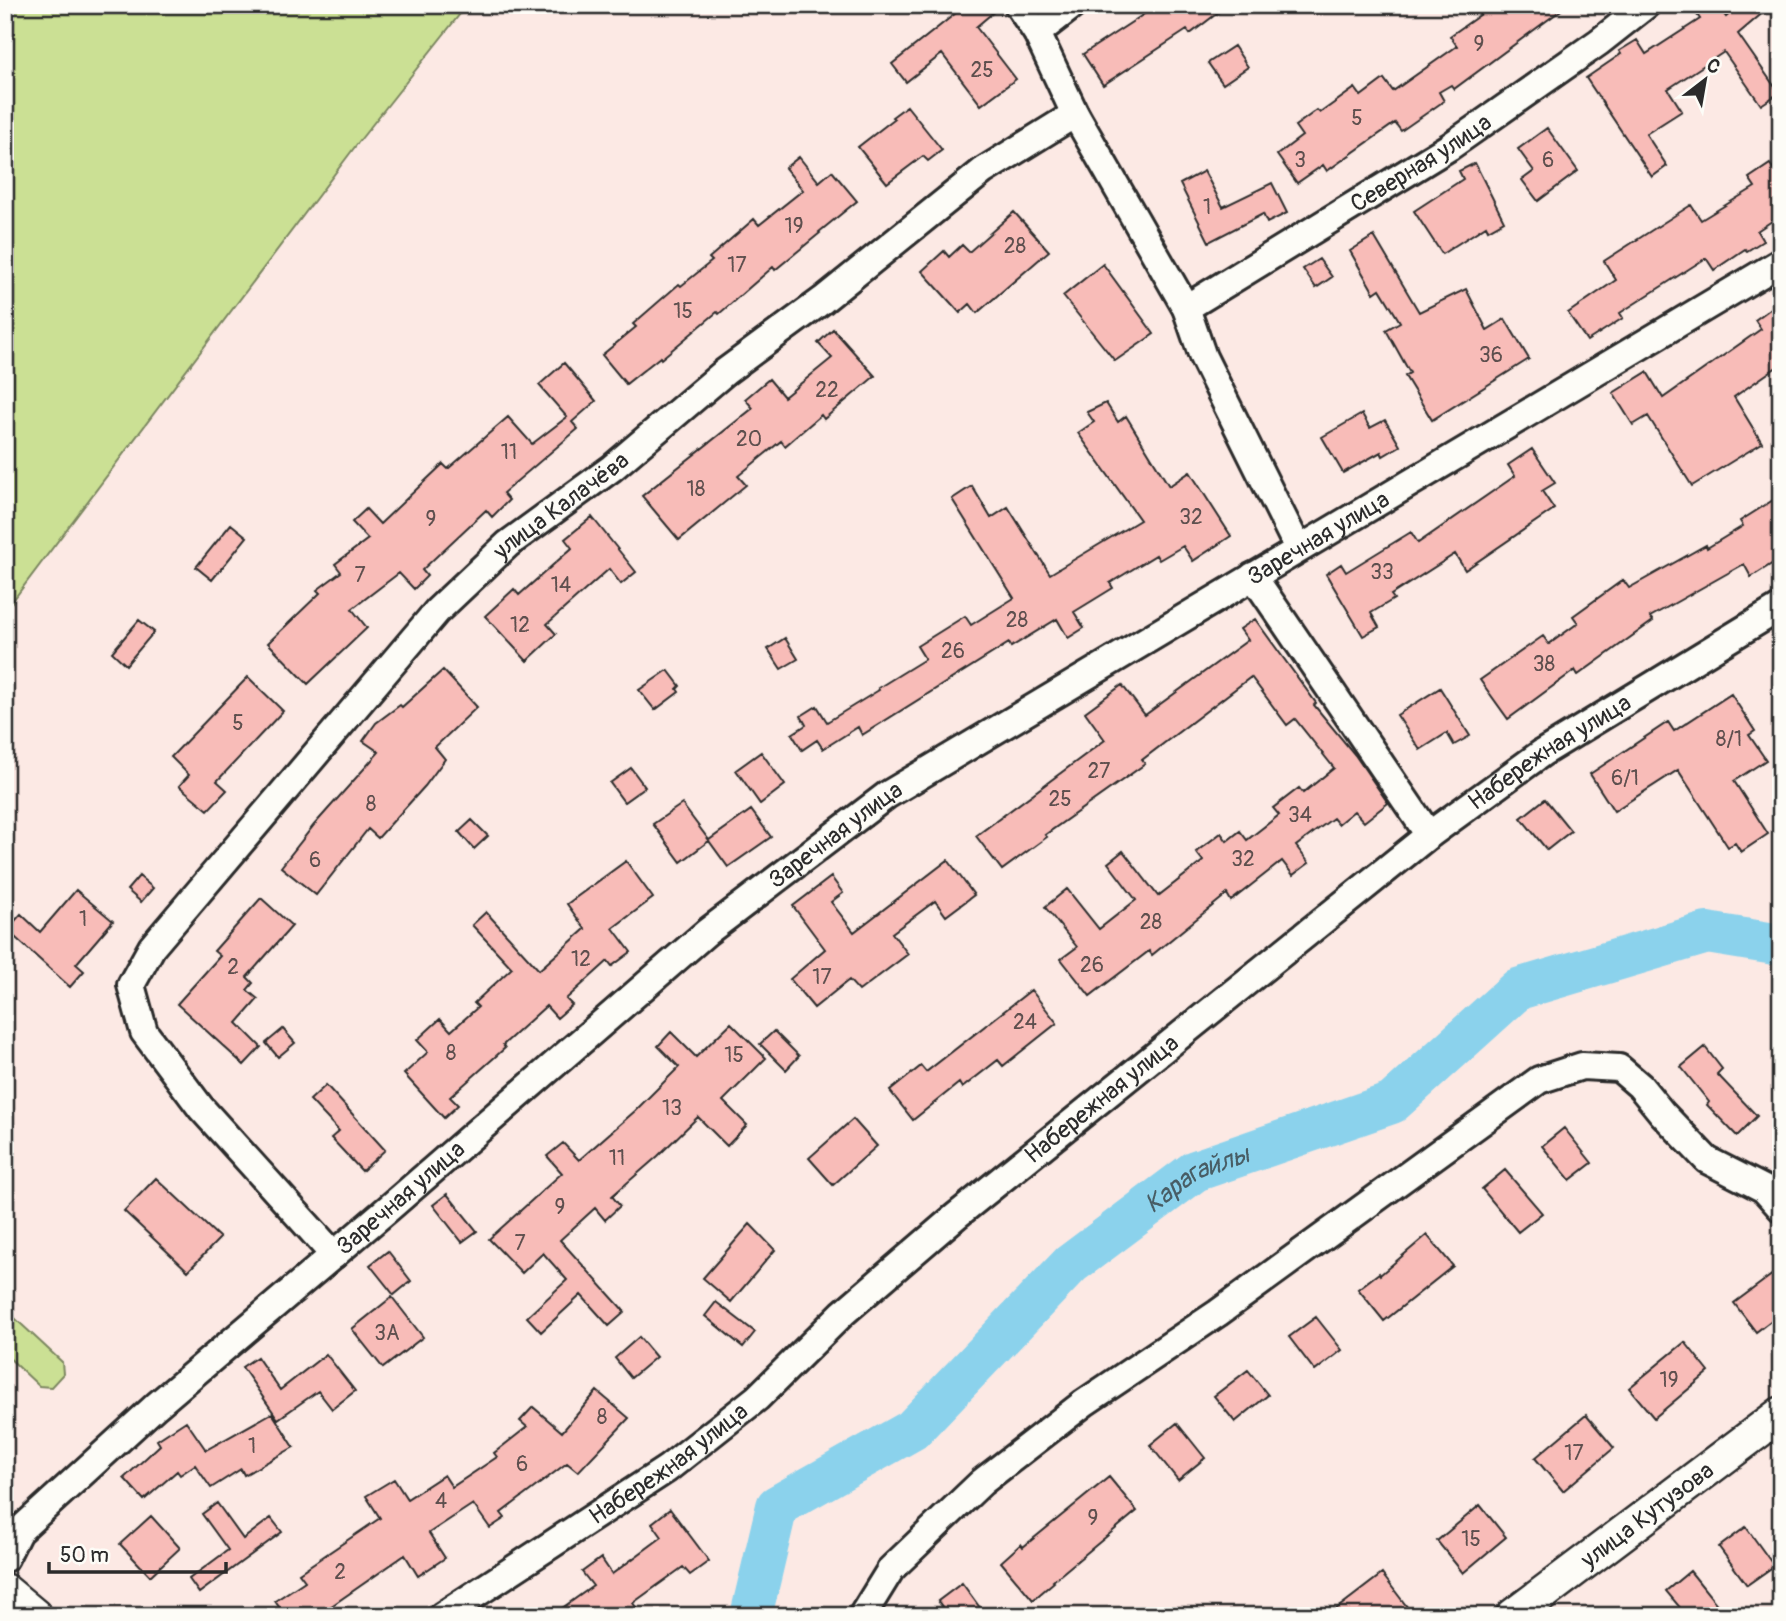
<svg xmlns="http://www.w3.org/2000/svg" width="1786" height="1621" font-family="Pangolin,sans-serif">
  <rect width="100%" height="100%" fill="#fce9e4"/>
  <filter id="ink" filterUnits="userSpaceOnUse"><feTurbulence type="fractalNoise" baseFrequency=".0143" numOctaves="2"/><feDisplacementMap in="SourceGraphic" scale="14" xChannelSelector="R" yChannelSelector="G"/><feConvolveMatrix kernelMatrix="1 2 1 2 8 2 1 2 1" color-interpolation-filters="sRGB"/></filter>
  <g filter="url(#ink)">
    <path fill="#cbe094" stroke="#7b8660" stroke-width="2" d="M5,5H467L357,144L5,611Z
      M5,1309L62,1362L63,1374L51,1387L39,1386L5,1354Z"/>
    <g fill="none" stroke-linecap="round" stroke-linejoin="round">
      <path stroke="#8bd2ec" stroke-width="42" id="s1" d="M751,1616L777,1506L912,1430L1071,1264L1195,1171L1392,1103L1518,989L1707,933L1781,945"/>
    </g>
    <path fill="#f8bcb8" stroke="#2b2b2b" stroke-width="2" d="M966,5H1002L976,27L1016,79L981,105L942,54L906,82L892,64Z
      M1158,5H1228L1190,34L1187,30L1103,85L1083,54Z
      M1494,5H1568L1454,89L1451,85L1439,92L1444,101L1401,131L1395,123L1327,171L1323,165L1297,183L1277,155L1302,136L1295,126L1317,110L1320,113L1355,88L1361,96L1384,79L1393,91L1457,46L1450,36Z
      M1690,5H1717L1726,17L1740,5H1772L1738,34L1779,93L1761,105L1724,52L1668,89L1682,111L1646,134L1667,166L1652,177L1586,78L1621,54L1619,51L1637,40L1646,54L1700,19Z
      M1234,46L1248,67L1223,84L1208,63Z
      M907,106L942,150L928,161L923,156L887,183L858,147L894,119L892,117Z
      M1547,128L1578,171L1538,201L1522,180L1534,171L1518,149Z
      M799,157L819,182L832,171L857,201L819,232L820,233L775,270L773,267L719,314L717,312L661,359L660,357L626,384L602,355L636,327L633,324L679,284L681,286L712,261L709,258L754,219L759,225L803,190L785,168Z
      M1475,163L1504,221L1488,230L1486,226L1442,254L1414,211L1463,179L1459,171Z
      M1770,164L1781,180V215L1757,231L1763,241L1747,251L1745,249L1714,270L1706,258L1620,313L1623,318L1587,341L1568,313L1616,280L1604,261L1691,205L1701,220L1755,187L1749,178Z
      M1204,171L1223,207L1272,183L1287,213L1267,223L1263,214L1209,242L1180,184Z
      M1014,212L1049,251L977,313L970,304L960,313L922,271L944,251L949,257L962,245L969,252Z
      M1374,236L1419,312L1466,289L1487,330L1505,319L1529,359L1432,420L1405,376L1410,373L1386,330L1400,322L1380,289L1374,293L1350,251Z
      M1319,259L1332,277L1316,288L1303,269Z
      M1103,264L1154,334L1115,361L1063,296Z
      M1781,301V364L1734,397L1762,443L1692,486L1648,416L1633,425L1613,393L1647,372L1663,398L1761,329L1755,320Z
      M833,329L875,376L824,419L821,415L785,446L781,441L738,476L746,485L679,540L642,496L753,408L745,399L769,379L784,397L832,358L818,343Z
      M564,363L596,401L572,422L578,429L503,493L509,500L492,517L486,510L422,570L427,576L414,589L399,573L352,609L367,628L308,684L268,643L320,593L317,590L341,572L335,564L368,539L352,522L366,509L380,524L443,464L448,469L508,417L532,444L567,417L539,385Z
      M1106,403L1118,422L1126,416L1169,486L1190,472L1231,536L1193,561L1183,546L1159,560L1156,555L1110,583L1113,588L1074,612L1084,628L1068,638L1057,619L1011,647L1009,643L862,735L858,727L823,749L817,740L802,750L792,734L806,725L801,716L817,706L827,722L879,690L878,688L925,659L917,646L965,616L971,625L1014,598L952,499L972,486L991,518L1008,507L1050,574L1140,520L1078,433L1094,422L1087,412Z
      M1362,414L1370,428L1385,420L1400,446L1383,456L1381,452L1343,473L1322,437Z
      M1532,449L1555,483L1542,491L1554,509L1465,570L1455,554L1391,595L1394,599L1371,613L1379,627L1363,636L1326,574L1341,564L1346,572L1411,532L1418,543L1515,476L1508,465Z
      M1781,495V558L1751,577L1744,564L1650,617L1653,621L1578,675L1575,670L1508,719L1480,680L1543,636L1549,644L1578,623L1573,616L1623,580L1629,588L1706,545L1707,548L1743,526L1740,521Z
      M592,517L636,572L621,584L609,569L547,624L556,634L527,661L485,616L514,589L519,595L572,548L565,539Z
      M231,524L247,537L212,580L196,567Z
      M1255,619L1316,703L1314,705L1355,755L1388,803L1364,822L1354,811L1338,824L1333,818L1296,846L1309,863L1293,875L1282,861L1231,901L1227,894L1152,955L1149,951L1090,996L1061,959L1077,947L1045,907L1067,889L1099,929L1136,900L1108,863L1123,851L1158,896L1203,861L1196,852L1221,833L1227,841L1240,831L1247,840L1279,815L1273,808L1299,788L1303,793L1334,768L1295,719L1287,725L1251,677L1142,760L1145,764L1045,835L1047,837L1002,870L976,836L1105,740L1085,712L1122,685L1145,715L1248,640L1240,629Z
      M139,620L154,632L126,665L112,652Z
      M785,638L798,659L781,669L768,649Z
      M443,670L477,707L435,747L445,759L425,786L378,838L368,829L316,895L281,867L314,825L379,752L363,741L376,723L400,705L402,707Z
      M668,670L680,686L677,689L679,692L655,710L639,690Z
      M248,677L283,711L217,781L227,790L208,810L179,786L189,775L171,757Z
      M1440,688L1470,736L1454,745L1447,733L1420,750L1397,715Z
      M1731,694L1755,731L1749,735L1766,760L1734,781L1768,834L1741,852L1735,843L1728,847L1678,770L1614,811L1590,774L1668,722L1674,731Z
      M761,752L785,785L760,804L736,770Z
      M631,768L645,787L624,802L610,783Z
      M1545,799L1571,831L1547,850L1521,818Z
      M682,804L709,840L751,810L771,837L728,867L709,841L681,862L653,824Z
      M472,820L488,836L474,849L459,832Z
      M948,860L974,895L946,916L935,901L892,933L908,954L859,991L849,980L814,1008L790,979L825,949L793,906L831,877L843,893L831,902L854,932Z
      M626,861L653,898L613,928L631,952L612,966L608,961L566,999L572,1005L557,1018L546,1006L503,1045L505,1048L450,1097L458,1105L444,1118L404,1074L428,1052L417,1040L440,1019L451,1031L478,1007L474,1003L512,968L472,925L486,912L539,970L585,929L567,904Z
      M139,876L153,888L141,902L127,890Z
      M76,890L113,921L76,964L84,971L70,987L7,930L21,914L40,932Z
      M261,898L292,926L247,977L253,983L247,990L258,999L237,1023L261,1047L244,1065L177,1004L220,956L214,951Z
      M1031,990L1057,1023L1003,1066L998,1060L962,1088L959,1083L913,1120L890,1091L921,1066L926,1072Z
      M731,1023L766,1058L723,1101L747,1125L727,1146L698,1117L658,1156L612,1196L620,1206L605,1220L595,1208L560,1240L625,1312L609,1326L581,1295L541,1332L527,1317L567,1280L543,1253L522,1273L489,1239L562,1173L547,1156L563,1143L579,1160L635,1111L679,1067L658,1046L671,1032L696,1057Z
      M283,1029L295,1043L278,1057L266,1043Z
      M774,1031L799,1056L786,1070L760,1044Z
      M1705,1047L1722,1069L1717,1074L1757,1116L1737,1136L1707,1105L1709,1102L1681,1067Z
      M326,1085L385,1150L362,1171L331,1138L339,1131L310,1100Z
      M853,1119L877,1146L833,1185L809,1158Z
      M1564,1128L1592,1163L1570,1180L1542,1146Z
      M1505,1170L1542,1213L1518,1232L1482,1189Z
      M156,1178L220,1238L188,1271L124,1211Z
      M447,1194L477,1231L462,1242L433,1205Z
      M750,1224L775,1250L731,1302L703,1278Z
      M1427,1235L1453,1266L1384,1321L1358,1289L1379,1273L1380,1275Z
      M388,1251L411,1281L394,1295L370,1265Z
      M1781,1268V1313L1756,1332L1734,1303Z
      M392,1297L423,1337L383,1368L352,1329Z
      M716,1302L755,1332L743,1347L705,1316Z
      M1316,1317L1342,1350L1315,1371L1289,1337Z
      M639,1337L656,1357L631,1378L615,1358Z
      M1685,1342L1709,1372L1654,1418L1629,1388Z
      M326,1354L355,1391L332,1409L318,1391L278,1419L242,1367L257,1357L280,1390Z
      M1248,1370L1268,1395L1235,1422L1214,1396Z
      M597,1391L629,1418L578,1472L567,1463L501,1513L505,1518L490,1528L473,1504L429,1533L445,1558L418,1576L405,1555L317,1616H285L275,1601L305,1581L299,1573L380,1518L366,1496L394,1479L407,1499L444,1475L452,1487L497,1457L494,1453L527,1427L520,1421L533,1407L562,1432Z
      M272,1413L294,1447L244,1475L241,1469L211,1488L195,1465L180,1475L177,1471L144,1500L124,1478L160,1445L157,1440L186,1421L206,1450Z
      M1586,1415L1614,1448L1563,1491L1535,1458Z
      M1177,1423L1205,1458L1178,1480L1150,1445Z
      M1109,1477L1137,1511L1053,1581L1054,1582L1033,1600L1001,1562L1021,1544L1023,1547Z
      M217,1503L243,1539L271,1518L282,1532L199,1593L189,1579L228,1550L202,1514Z
      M1480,1505L1506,1537L1463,1573L1437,1541Z
      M670,1509L709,1561L690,1575L683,1567L633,1603L642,1616H551L593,1586L582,1572L601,1558L612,1574L662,1537L652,1523Z
      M151,1516L180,1548L150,1576L120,1544Z
      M1746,1527L1774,1566L1747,1585L1719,1547Z
      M1690,1571L1719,1607L1708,1616H1687L1666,1591Z
      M1382,1574L1414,1616H1327Z
      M962,1583L986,1616H949L938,1601Z"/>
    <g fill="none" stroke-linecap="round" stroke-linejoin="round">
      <g stroke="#2b2b2b" stroke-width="32">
        <g id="minor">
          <path d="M1018,5L1037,33L1075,114L1186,308L1203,357L1298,548"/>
          <path d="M1037,33L1073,5"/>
          <path id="s2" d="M1186,308L1449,147L1599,42L1646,5"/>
          <path d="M1253,576L1429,835"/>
          <path id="s3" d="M334,1255L201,1108L144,1032L131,985L152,947L437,611L508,544L612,468L725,372L823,300L983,171L1075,114"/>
          <path id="s4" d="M5,1558L18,1532L156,1406L389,1208L707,932L887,795L1781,262"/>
          <path id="s5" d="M442,1616L667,1469L757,1398L843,1313L956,1216L1429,835L1542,753L1781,607"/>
          <path d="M862,1616L891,1569L982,1482L1084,1403L1218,1313L1539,1080L1582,1066L1619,1068L1640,1086L1662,1113L1707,1160L1764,1189L1781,1208"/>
        </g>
      </g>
      <g stroke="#2b2b2b" stroke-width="38">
        <g id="major">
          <path d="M5,1591L35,1616"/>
          <path id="s6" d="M1513,1616L1781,1414"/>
        </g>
      </g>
      <use href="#minor" stroke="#fdfcf7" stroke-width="26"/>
      <use href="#major" stroke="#fdfcf7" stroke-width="33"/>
    </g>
  </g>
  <g text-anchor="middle" stroke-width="7" stroke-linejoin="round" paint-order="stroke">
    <g font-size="21" fill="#5e4f4e">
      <text x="1479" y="51">9</text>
      <text x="982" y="77">25</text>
      <text x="1357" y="125">5</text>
      <text x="1300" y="167">3</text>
      <text x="1548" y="167">6</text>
      <text x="1207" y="214">1</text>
      <text x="794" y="233">19</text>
      <text x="1015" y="253">28</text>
      <text x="737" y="272">17</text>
      <text x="683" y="318">15</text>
      <text x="1491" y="362">36</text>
      <text x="827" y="397">22</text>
      <text x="749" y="446">20</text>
      <text x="509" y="459">11</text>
      <text x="696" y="496">18</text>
      <text x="1191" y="524">32</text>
      <text x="431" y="526">9</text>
      <text x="1382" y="579">33</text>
      <text x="360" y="582">7</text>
      <text x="561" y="592">14</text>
      <text x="1017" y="627">28</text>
      <text x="520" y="632">12</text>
      <text x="953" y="658">26</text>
      <text x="1544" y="671">38</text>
      <text x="238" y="730">5</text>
      <text x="1729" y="746">8/1</text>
      <text x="1099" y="778">27</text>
      <text x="1625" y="785">6/1</text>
      <text x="1060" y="806">25</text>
      <text x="371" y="811">8</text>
      <text x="1300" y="822">34</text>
      <text x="1243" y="866">32</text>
      <text x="315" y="867">6</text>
      <text x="83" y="926">1</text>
      <text x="1151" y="929">28</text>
      <text x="581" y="966">12</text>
      <text x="1092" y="972">26</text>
      <text x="233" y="974">2</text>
      <text x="822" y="984">17</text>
      <text x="1025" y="1029">24</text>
      <text x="451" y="1060">8</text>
      <text x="734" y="1062">15</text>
      <text x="672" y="1115">13</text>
      <text x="617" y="1165">11</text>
      <text x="560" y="1214">9</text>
      <text x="520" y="1250">7</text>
      <text x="387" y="1340">3А</text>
      <text x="1669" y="1387">19</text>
      <text x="602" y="1424">8</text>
      <text x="252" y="1453">1</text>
      <text x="1574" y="1460">17</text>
      <text x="522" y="1471">6</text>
      <text x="441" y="1508">4</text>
      <text x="1093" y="1525">9</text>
      <text x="1471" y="1546">15</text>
      <text x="340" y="1579">2</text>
    </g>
    <g font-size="24" fill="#2b2b2b" stroke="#fdfcf7">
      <text dy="8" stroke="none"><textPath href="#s2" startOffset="276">Северная улица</textPath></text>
      <text dy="8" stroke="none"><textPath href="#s3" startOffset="989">улица Калачёва</textPath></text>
      <text dy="8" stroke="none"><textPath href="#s4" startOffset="1671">Заречная улица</textPath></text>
      <text dy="8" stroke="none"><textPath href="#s5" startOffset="1407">Набережная улица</textPath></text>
      <text dy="8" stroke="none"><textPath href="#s4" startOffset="1104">Заречная улица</textPath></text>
      <text dy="8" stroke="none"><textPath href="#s5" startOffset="840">Набережная улица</textPath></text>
      <text dy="8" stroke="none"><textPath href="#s4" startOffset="537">Заречная улица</textPath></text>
      <text dy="8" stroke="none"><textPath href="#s5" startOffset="273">Набережная улица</textPath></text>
      <text dy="8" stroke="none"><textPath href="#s6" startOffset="168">улица Кутузова</textPath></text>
    </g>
    <g font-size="26" font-style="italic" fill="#485d65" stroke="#fdfcf7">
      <text dy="9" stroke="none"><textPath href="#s1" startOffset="651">Карагайлы</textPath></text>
    </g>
  </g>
  <rect width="1786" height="1621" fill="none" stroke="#fdfcf7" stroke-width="28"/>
  <rect x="14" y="14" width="1758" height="1593" fill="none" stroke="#2b2b2b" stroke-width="2.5" filter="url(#ink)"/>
  <g transform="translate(1705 80) rotate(31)" stroke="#fdfcf7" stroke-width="5" paint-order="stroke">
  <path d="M0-5L12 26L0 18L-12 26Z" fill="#2b2b2b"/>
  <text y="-10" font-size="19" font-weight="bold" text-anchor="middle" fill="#2b2b2b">С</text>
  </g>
  <path d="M49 1562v10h177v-10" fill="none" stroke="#2b2b2b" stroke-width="3.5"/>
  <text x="60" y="1562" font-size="21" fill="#2b2b2b" stroke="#fdfcf7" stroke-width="5" paint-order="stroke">50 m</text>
</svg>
